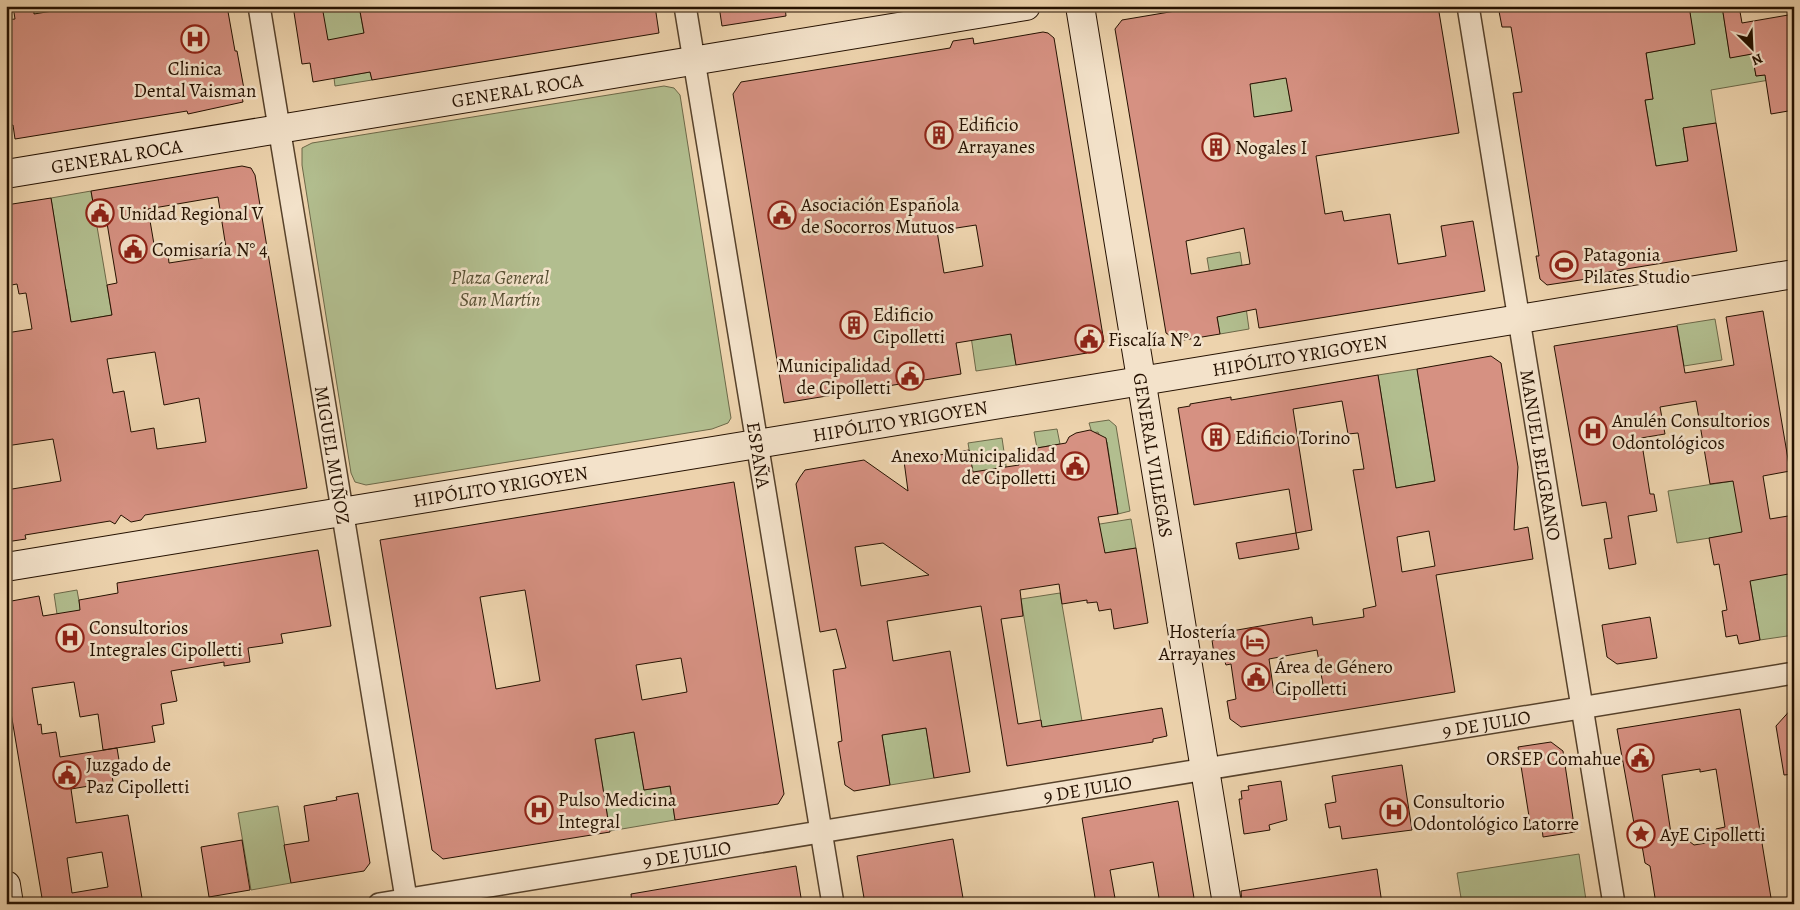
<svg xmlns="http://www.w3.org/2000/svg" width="1800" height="910" font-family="Alegreya,serif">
  <rect width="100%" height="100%" fill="#edd3ad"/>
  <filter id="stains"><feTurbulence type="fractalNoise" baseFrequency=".004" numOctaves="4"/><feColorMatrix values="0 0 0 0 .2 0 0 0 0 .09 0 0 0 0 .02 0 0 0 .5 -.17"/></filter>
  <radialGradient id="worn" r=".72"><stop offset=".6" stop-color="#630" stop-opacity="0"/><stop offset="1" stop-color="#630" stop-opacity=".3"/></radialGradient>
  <path fill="#b2be8f" stroke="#6c6848" d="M33,6H89L37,33Z
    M322,6H359L366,45L328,40L317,8Z
    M1689,6H1722L1730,57L1766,52L1754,63L1756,76L1774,73L1775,79L1711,90L1716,123L1683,128L1688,161L1656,166L1645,100L1653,99L1646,53L1694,44Z
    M1280,42L1292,111L1218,123L1250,84L1275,80L1269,43Z
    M370,72L372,80L335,86L334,78Z
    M664,86L674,88L680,95L729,406L731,418L728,423L712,429L366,485L355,482L351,473L302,165V148L312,143Z
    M91,191L112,315L71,322L66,289L47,292L61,263L51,198Z
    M1240,252L1242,265L1221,269L1244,293L1249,329L1220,334L1207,258Z
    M964,288L1007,310L1016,365L976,371Z
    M1715,319L1722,360L1684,366L1677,325Z
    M1417,369L1435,481L1396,488L1378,375Z
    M1109,420L1116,426L1130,511L1118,514L1107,442H1102L1098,432L1092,433L1089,423Z
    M1057,429L1060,444L1037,448L1034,432Z
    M1002,438L1009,486L959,474L971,461L968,443Z
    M1733,481L1794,573V635L1760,640L1742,533L1677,543L1668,491Z
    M1131,519L1136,548L1074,558L1069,529Z
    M77,590L82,618L57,614L54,594Z
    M1060,593L1082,721L1068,723L1073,755L1047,759L1021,599Z
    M926,728L934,778L890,785L882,735Z
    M634,732L644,790L670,786L675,820L610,831L595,739Z
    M278,806L291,883L251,890L238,813Z
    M1579,854L1586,900L1566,904H1462L1457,873Z"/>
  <path fill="#d69182" stroke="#251100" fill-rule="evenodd" d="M13,6H33L34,14L83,6H112L113,10L135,6H227L235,51H237L244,89L241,90L243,102L188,114L187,111L15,139L13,125L6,126V20L15,19Z
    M293,6H322L328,40L364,33L359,6H655L659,33L372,80L370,72L313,82L310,63L302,64Z
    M719,6H785L786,16L722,26Z
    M1205,6H1438L1459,133L1316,156L1325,214L1342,211L1344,221L1390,214L1398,264L1446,256L1441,226L1473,221L1485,291L1259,328L1256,309L1217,317L1220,334L1178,341L1166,333L1115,29L1122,20ZM1286,78L1292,111L1254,117L1250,84ZM1244,228L1250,264L1191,274L1186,241Z
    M1498,6H1689L1695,44L1646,53L1653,99L1645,100L1656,166L1688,161L1683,128L1716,123L1737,251L1589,275L1587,279L1547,285L1540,279L1536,256H1539L1513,93L1522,92L1511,27H1502Z
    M1722,6H1739L1742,23L1794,14V110L1771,114L1765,75L1756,76L1752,54L1730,58Z
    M1043,32L1048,33L1054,38L1104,342L1085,345L1087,353L1016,365L1011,334L956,343L961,374L784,403L733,94L741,82L950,48L953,41L973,38L974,44ZM976,225L983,266L944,273L937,231Z
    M242,166L251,168L255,175L307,488L145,515L141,520L131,522L121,515L115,524L110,521L25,535L26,539L6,542V490L61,481L53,439L6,446V333L32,329L26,293L19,294L17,284L6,286V205L51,198L71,322L112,315L107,285L117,283L107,223L97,225L91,191ZM218,197L227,254L169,263L168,254L156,256L148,209ZM155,352L164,405L199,398L206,442L157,449L154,428L131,432L124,391L113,393L107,359Z
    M1763,311L1790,471L1763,476L1770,519L1794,515V573L1750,581L1760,640L1739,644L1737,635L1726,637L1722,611L1727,610L1719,564L1714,565L1709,538L1742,532L1733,481L1710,484L1696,401L1660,407L1665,434L1641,438L1650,494H1654L1657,511L1628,516L1636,564L1609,569L1604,539L1612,538L1606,502L1582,506L1554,346L1677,326L1685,373L1734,365L1726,317Z
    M1491,356L1501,363L1518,467L1514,530L1528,527L1533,559L1436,575L1455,692L1241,727L1230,719L1227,701L1236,699L1231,664L1226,665L1224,659L1215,661L1212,640L1221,639L1220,633L1312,617L1313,625L1364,617L1363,609L1376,606L1353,470L1364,469L1358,433L1348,434L1342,401L1293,409L1312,530L1296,533L1289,489L1194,505L1178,408L1190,406V404L1231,397V400L1378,375L1396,488L1435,481L1417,369ZM1429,531L1435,566L1402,572L1397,537ZM1317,650L1323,685L1274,693L1269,659Z
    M1090,430L1106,438L1118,514L1098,517L1105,553L1136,548L1148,623L1114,629L1111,609L1099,611L1097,602L1087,603V600L1062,604L1059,584L1020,590L1023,616L1001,619L1018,724L1041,720L1042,727L1162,708L1167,736L1153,739V742L1007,766L981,606L887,621L893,661L950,651L970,772L934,778L926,728L882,735L890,785L854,791L845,785L838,742L842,741L833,670L846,668L836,629L820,632L796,484L800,477L805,470L864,460L908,491L904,461L969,450L973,472L1019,465L1017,455L1037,451V448L1066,443L1069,437L1076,433ZM883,543L929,575L861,586L855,547Z
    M734,482L784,794L778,804L675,820L670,786L644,790L634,732L595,739L610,832L443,859L432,850L380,540ZM525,590L540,681L496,689L480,597ZM681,658L687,692L642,700L636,665Z
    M1296,533L1299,549L1239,559L1236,543Z
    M318,550L331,626L281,634L283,643L248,648L250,662L224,666V662L171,671L177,701L161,704L164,724L152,726L155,742L103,750L98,714L80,717L74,682L32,688L38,725L41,724L42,734L56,732L60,757L117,748L120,766L111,767L113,782L71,789L76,823L128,815L143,904H43L6,683V602L39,596L43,616L80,610L79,600L118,593L117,583ZM102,852L108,887L72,893L67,858Z
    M1650,617L1657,658L1617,664L1607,657L1602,625Z
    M1794,706V774L1784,775L1776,726Z
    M1740,709L1772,904H1656L1650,866L1645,863L1639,828L1635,829L1617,729ZM1700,769V772L1716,769L1725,827L1716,829L1718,841L1694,845L1685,838L1672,840L1662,775Z
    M1551,742L1563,751L1575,832L1543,837L1542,828L1531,829L1518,747Z
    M1402,765L1412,830L1342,839L1340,826L1329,828L1325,804L1336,802L1332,776Z
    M1281,781L1287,820L1269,825L1270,830L1244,834L1239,799H1242L1241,791L1249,790L1248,786Z
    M358,793L370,863L364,871L291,883L284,845L309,841L304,806L337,800L336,797Z
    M1178,801L1195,904H1160L1153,862L1110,870L1116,904H1096L1082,818Z
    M953,839L964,904H865L857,856Z
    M242,840L250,890L209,897L201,847Z
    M796,866L802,904H632L631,894Z
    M1377,869L1382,904H1242L1241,891Z"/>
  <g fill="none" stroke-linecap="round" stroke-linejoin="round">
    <g stroke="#57422b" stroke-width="24">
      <g id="street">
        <path id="s1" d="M259,6L407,904"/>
        <path id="s2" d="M685,6L833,904"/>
        <path id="s3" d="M1468,6L1614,904"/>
        <path id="s4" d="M379,904L1794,673"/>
      </g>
    </g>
    <g stroke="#251100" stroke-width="30">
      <g id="secondary">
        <path id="s5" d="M1080,6L1227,904"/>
        <path id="s6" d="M6,174L1026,6"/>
        <path id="s7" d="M6,567L1794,274"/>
        <path d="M6,885L9,904"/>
      </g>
    </g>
    <use href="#street" stroke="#f3e2ca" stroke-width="21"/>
    <use href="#secondary" stroke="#f3e2ca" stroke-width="28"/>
  </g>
  <defs>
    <g id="hospital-ring" transform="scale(1.4375)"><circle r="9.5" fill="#f3e2ca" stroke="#8f2418" stroke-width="1.5"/><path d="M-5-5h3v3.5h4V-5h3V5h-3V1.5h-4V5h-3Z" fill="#8f2418"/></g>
    <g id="building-ring" transform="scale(1.4375)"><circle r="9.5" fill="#f3e2ca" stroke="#8f2418" stroke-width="1.5"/><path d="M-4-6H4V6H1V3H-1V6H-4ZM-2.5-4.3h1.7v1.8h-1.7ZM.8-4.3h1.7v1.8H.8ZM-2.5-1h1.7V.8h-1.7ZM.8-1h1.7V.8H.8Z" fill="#8f2418"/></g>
    <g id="civic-ring" transform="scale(1.4375)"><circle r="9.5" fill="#f3e2ca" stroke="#8f2418" stroke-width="1.5"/><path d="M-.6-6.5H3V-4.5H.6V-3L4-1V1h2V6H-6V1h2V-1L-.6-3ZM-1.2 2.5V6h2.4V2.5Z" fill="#8f2418"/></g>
    <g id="stadium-ring" transform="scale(1.4375)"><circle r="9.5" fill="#f3e2ca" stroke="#8f2418" stroke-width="1.5"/><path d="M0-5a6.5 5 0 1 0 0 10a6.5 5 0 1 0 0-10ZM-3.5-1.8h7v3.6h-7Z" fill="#8f2418"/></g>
    <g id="hotel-ring" transform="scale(1.4375)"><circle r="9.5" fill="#f3e2ca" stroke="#8f2418" stroke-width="1.5"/><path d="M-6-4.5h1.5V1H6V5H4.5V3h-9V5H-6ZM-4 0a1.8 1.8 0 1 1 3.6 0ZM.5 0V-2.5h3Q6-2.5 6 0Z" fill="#8f2418"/></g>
    <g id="sight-ring" transform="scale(1.4375)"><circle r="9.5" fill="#f3e2ca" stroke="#8f2418" stroke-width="1.5"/><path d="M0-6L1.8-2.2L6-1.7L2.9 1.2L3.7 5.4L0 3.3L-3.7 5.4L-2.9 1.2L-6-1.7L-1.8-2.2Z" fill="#8f2418"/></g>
  </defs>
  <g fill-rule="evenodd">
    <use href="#hospital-ring" x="195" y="39"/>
    <use href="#building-ring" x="939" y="135"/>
    <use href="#building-ring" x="1216" y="147"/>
    <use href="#civic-ring" x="100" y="213"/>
    <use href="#civic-ring" x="782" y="215"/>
    <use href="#civic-ring" x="133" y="249"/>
    <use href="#stadium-ring" x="1564" y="265"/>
    <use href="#building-ring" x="854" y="325"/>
    <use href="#civic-ring" x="1089" y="339"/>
    <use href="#civic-ring" x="910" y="376"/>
    <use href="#hospital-ring" x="1593" y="431"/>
    <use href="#building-ring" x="1216" y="437"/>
    <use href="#civic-ring" x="1075" y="466"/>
    <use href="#hospital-ring" x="70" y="638"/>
    <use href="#hotel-ring" x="1255" y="642"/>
    <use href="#civic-ring" x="1256" y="677"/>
    <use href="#civic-ring" x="1640" y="758"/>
    <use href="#civic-ring" x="67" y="775"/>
    <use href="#hospital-ring" x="539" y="810"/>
    <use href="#hospital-ring" x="1394" y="812"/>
    <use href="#sight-ring" x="1641" y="834"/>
  </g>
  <g text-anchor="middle" stroke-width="5" stroke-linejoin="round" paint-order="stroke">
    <g font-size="19" fill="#251100" stroke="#f3e2ca" text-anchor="start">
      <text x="195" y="75" text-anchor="middle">Clinica<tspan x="195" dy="22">Dental Vaisman</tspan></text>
      <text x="958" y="131">Edificio<tspan x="958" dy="22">Arrayanes</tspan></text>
      <text x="1235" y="154">Nogales I</text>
      <text x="801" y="211">Asociación Española<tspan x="801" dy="22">de Socorros Mutuos</tspan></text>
      <text x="119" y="220">Unidad Regional V</text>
      <text x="152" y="256">Comisaría N° 4</text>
      <text x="1583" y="261">Patagonia<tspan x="1583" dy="22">Pilates Studio</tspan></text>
      <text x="873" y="321">Edificio<tspan x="873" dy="22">Cipolletti</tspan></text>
      <text x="1108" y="346">Fiscalía N° 2</text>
      <text x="891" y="372" text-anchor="end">Municipalidad<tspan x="891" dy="22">de Cipolletti</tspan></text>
      <text x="1612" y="427">Anulén Consultorios<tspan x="1612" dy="22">Odontológicos</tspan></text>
      <text x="1235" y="444">Edificio Torino</text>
      <text x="1056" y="462" text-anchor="end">Anexo Municipalidad<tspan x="1056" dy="22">de Cipolletti</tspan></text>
      <text x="89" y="634">Consultorios<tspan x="89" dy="22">Integrales Cipolletti</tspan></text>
      <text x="1236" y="638" text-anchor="end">Hostería<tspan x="1236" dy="22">Arrayanes</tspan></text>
      <text x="1275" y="673">Área de Género<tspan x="1275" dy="22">Cipolletti</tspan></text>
      <text x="1621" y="765" text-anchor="end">ORSEP Comahue</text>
      <text x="86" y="771">Juzgado de<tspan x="86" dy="22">Paz Cipolletti</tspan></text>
      <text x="558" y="806">Pulso Medicina<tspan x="558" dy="22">Integral</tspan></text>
      <text x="1413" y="808">Consultorio<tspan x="1413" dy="22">Odontológico Latorre</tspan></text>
      <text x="1660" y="841">AyE Cipolletti</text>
    </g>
    <g font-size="19" fill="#251100" stroke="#f3e2ca">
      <text dy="7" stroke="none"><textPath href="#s6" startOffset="518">GENERAL ROCA</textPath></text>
      <text dy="7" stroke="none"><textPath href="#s6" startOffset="112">GENERAL ROCA</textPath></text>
      <text dy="7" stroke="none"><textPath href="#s7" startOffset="1311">HIPÓLITO YRIGOYEN</textPath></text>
      <text dy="7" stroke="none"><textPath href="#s7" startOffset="906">HIPÓLITO YRIGOYEN</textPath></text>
      <text dy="7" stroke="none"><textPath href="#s1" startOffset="455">MIGUEL MUÑOZ</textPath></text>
      <text dy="7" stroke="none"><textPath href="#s2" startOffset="455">ESPAÑA</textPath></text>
      <text dy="7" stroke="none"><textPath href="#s5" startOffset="455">GENERAL VILLEGAS</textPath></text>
      <text dy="7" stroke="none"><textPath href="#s3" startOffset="455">MANUEL BELGRANO</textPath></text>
      <text dy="7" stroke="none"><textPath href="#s7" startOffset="501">HIPÓLITO YRIGOYEN</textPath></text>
      <text dy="7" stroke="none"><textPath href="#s4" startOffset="1122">9 DE JULIO</textPath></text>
      <text dy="7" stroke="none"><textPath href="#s4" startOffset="718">9 DE JULIO</textPath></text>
      <text dy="7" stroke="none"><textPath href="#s4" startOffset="312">9 DE JULIO</textPath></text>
    </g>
    <g font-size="19" font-style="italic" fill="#564e32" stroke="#f3e2ca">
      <text x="500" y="284">Plaza General<tspan x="500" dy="22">San Martín</tspan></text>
    </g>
  </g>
  <rect width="1800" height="910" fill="none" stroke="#edd3ad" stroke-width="25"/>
  <rect x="8" y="8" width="1785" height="895" fill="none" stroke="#251100" stroke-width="2.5"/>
  <rect x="12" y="12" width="1775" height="885" fill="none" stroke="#251100"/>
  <g transform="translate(1752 48) rotate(156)" stroke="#f3e2ca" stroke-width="4" paint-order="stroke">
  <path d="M0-4L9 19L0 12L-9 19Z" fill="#251100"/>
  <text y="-8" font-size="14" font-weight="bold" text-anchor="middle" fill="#251100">N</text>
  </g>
  <rect width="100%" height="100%" filter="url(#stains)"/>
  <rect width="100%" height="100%" fill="url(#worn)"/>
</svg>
